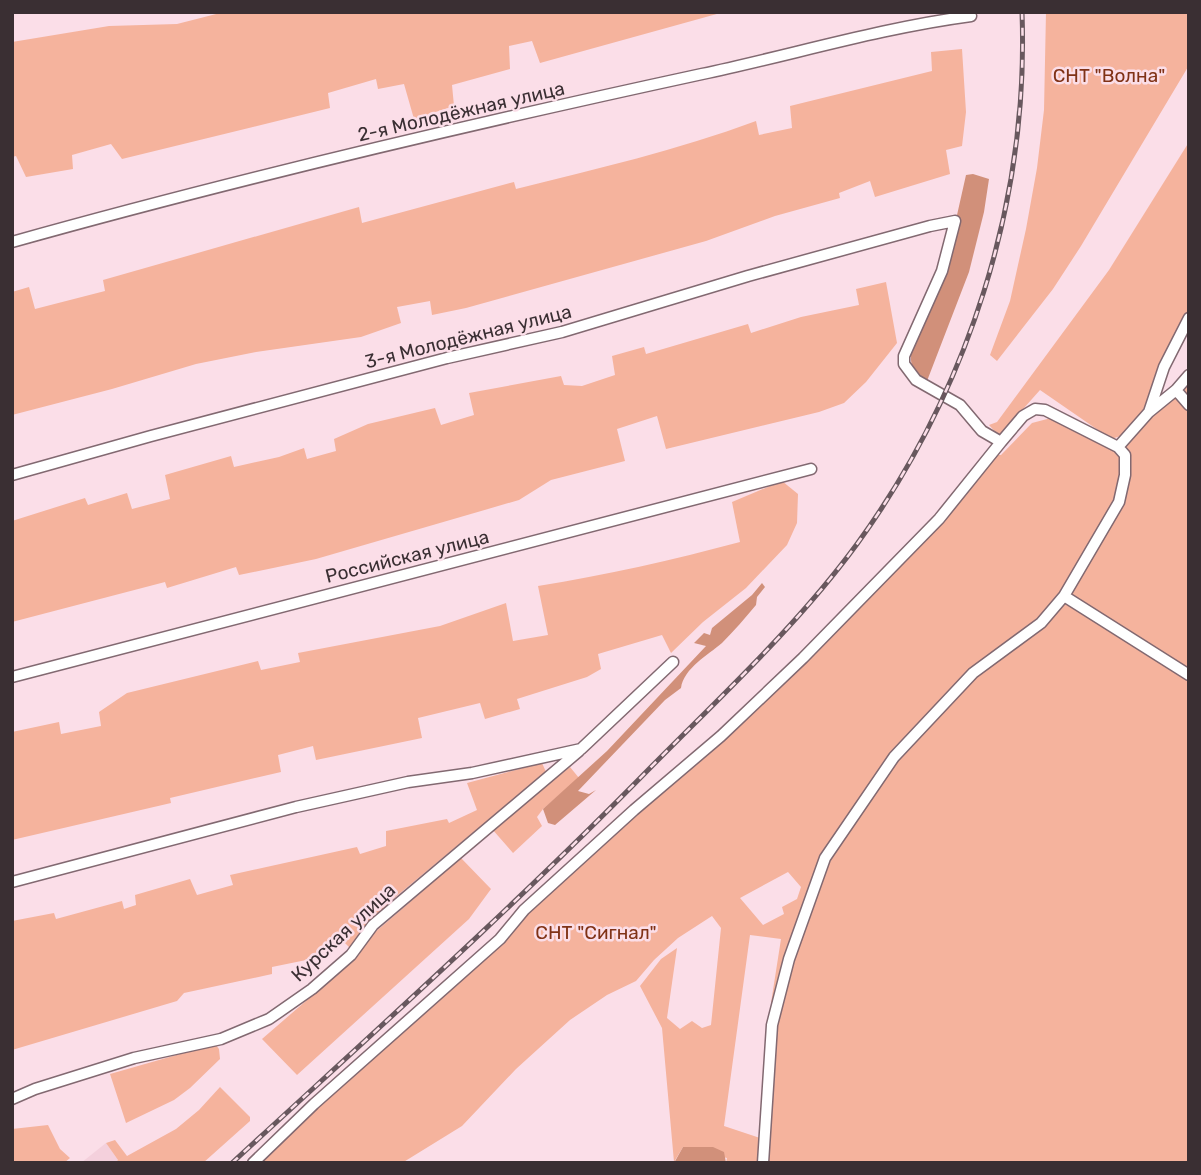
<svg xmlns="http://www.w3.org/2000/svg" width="1201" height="1175" font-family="Rubik,sans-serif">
  <rect width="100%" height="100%" fill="#fbdee8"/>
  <path fill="#f4d0dc" d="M106,1143L118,1160L115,1163H81Z"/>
  <path fill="#f5b39d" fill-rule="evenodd" d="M224,12H724L540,63L532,41L509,46L510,69L452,85L454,106L414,119L404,84L378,89L376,79L328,93L330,108L122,159L111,144L72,155L73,169L26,177L16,156L12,157V42L109,26L177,24Z
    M1046,12H1189V65L1185,72L1081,246L1053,289L997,361L990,355L1010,301L1026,229L1037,168L1044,110Z
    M962,49L966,112L962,146L946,150L950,174L875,197L870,181L839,193L840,198L775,216L706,241L466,308L432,315L430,301L397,307L401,323L361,337L256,352L196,364L112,389L12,415V292L29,287L35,309L105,291L103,280L359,207L362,223L514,182L516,189C596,169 678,150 756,121L759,135L792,128L790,106L932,71L931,52Z
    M1189,142V312L1156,372L1144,409L1139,417L1124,435L1111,439L1040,390L999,436L989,425L997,422L1109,270Z
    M886,282L897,343L866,382L844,403L819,412L666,449L657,416L617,429L625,461L551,480L519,500L316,559L239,575L236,567L167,588L165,582L12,622V521L85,498L88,505L127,493L132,509L170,499L165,475L231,456L234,467L279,457L304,448L307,459L336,451L334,439L368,424L435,408L441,425L474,415L469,393L561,376L564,385L582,386L615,375L612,356L644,347L646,354L748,324L751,333L801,317L859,305L856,289Z
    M1189,383V1163H726L727,1158L683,1147L674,1162L662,1028L640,986L661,959L677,948L667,1018L680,1029L692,1021L702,1028L711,1025L721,928L712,916L678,938L654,960L636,981L607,995L570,1020L516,1069L462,1126L402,1163H257L524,914L692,766L995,455H1001L1032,423L1051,418L1119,454L1148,417ZM788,872L801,887L797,899L782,907L784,914L763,925L740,898ZM750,935L781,939L771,1003L777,1008L760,1138L724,1126Z
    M782,481L798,494L797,523L787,545L746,588L703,622L671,653L662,635L598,654L601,669L587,677L517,699L520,709L485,719L480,703L418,718L422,738L316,760L313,746L278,755L281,772L170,798L171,803L12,840V732L59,722L61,734L101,726L99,712L127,693L258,661L261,670L300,662L298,653L440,626L506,603L513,641L548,635L538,586C606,575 673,560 740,542L732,502Z
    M542,763L546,772L393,899L371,921L350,948L341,939L316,958L272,967V974L184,993L177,1001L12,1050V921L54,913L56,919L122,901L124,909L136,905L135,895L190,879L197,895L233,885L230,875L357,847L360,854L386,846V831L447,819L449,823L477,810L467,783Z
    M570,767L579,778L543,809L537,817L542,826L513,853L492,829Z
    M461,858L491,889L469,919L297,1075L262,1039L359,955L366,940Z
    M215,1044L219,1049L220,1059L190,1088L174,1100L126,1123L110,1074Z
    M220,1087L250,1117V1121L203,1163H115L118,1160L106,1143L115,1140L127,1156L176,1129L199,1110Z
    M48,1125L60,1149L70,1158L64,1163H12V1129Z"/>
  <path fill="#d1907a" d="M973,174L989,179L984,212L969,272L927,381C915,372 910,369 911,353L944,273L966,175Z
    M762,583L765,587L757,597L756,605C745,618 734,631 722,643C708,655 684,668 681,688L665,700L578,791L589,794L596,790L555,825L548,823L543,809L607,751L706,646L694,643L704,633L710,635L712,628L752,595Z
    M683,1147H713L724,1152L726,1163H674Z"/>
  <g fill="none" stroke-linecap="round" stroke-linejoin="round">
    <g stroke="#826971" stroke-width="13">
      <path id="minor" d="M12,242C240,178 471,124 702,74C792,55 880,28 971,16
        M1176,390L1189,405
        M1149,412L1164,367L1189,318
        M1118,447L1149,412L1176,390L1189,375
        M12,475L151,436L447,358L562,332L748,276L930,226L955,221L942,271L904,356V364L916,380L960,405L982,431L1001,442L1023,416L1035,409L1045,410L1118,447L1125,455V475L1119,502L1064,596L1041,623L973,673L894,757L825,858L789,959L772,1025L763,1163
        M1064,596L1189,675
        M12,677L811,469
        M12,882L296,807L408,782L472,773L581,749L673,662
        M12,1099L35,1089L134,1058L221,1039L269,1019L312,989L351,955L373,925L579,751
        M253,1163L314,1104L500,939L524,910L634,810L721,736L803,658L939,519L1001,442"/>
    </g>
    <use href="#minor" stroke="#fff" stroke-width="10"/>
    <g stroke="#68585e" stroke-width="5">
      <path id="rail" d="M232,1163C373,1033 516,905 650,768C721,696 797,626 857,544C968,391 1029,202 1022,12"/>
    </g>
    <use href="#rail" stroke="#fbdee8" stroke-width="2.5" stroke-dasharray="8" stroke-linecap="butt"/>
  </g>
  <g text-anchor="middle" stroke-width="5" stroke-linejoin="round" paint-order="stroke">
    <g font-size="19" fill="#803216" stroke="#fbdee8">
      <text x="1109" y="82">СНТ "Волна"</text>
      <text x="596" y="939">СНТ "Сигнал"</text>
    </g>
    <g font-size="19" fill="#3a2f33" stroke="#fbdee8">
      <text transform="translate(461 111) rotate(-13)" y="7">2-я Молодёжная улица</text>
      <text transform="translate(468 336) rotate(-14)" y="7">3-я Молодёжная улица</text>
      <text transform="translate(407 556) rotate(-14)" y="7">Российская улица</text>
      <text transform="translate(343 932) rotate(-43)" y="7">Курская улица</text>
    </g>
  </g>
  <rect width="1201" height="1175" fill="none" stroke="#3a2f33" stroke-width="28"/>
</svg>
